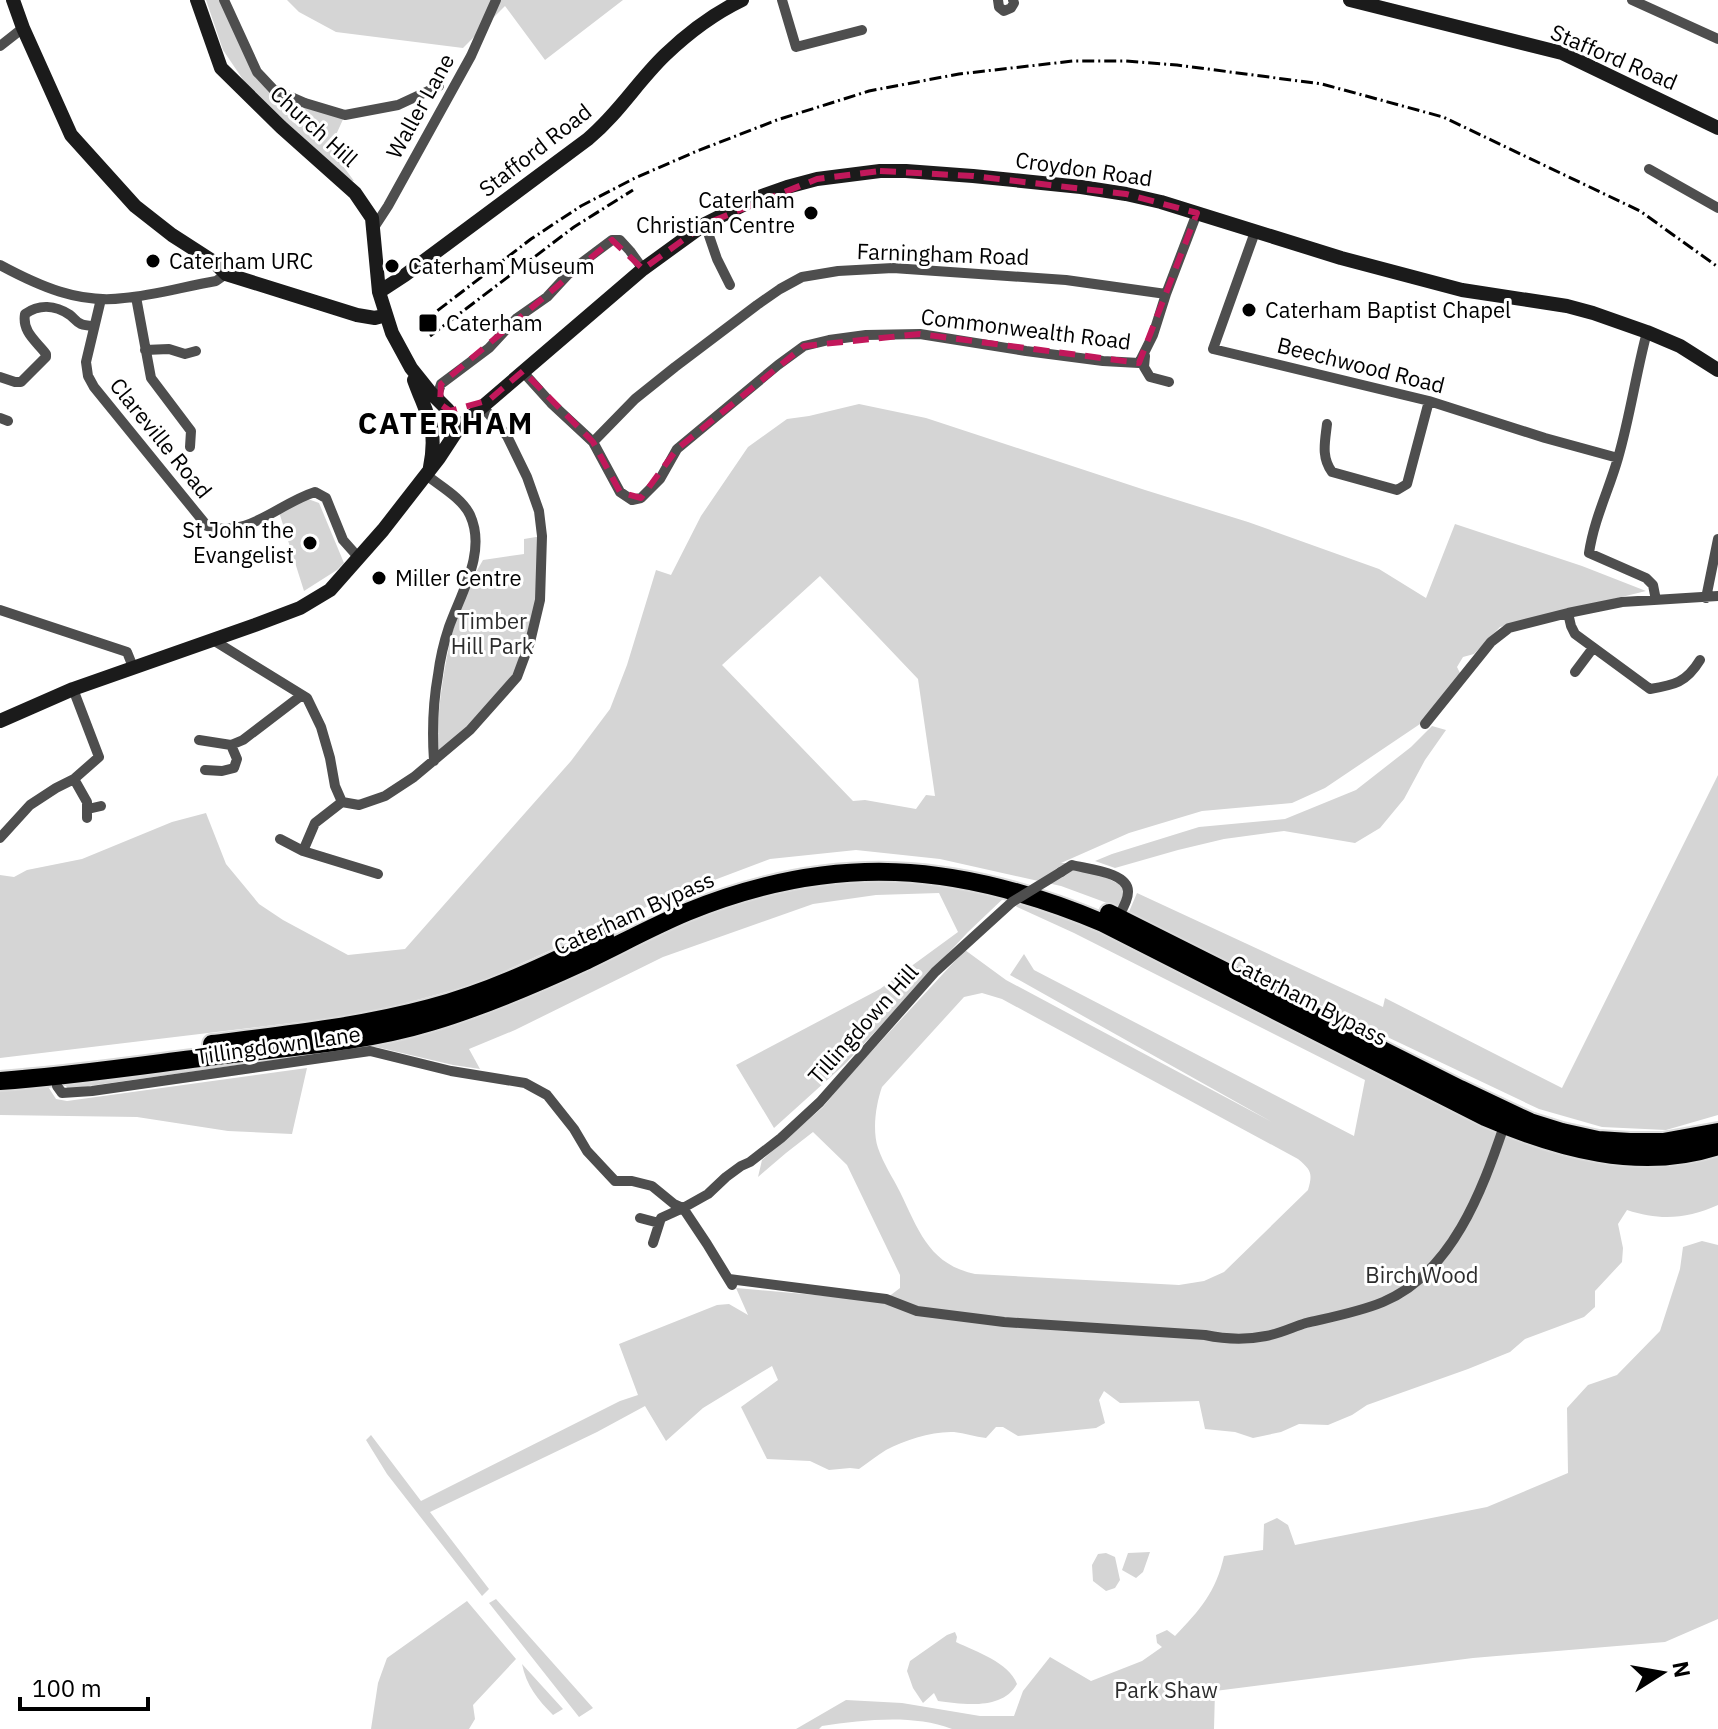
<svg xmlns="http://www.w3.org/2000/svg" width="1718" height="1729" font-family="'IBM Plex Sans',sans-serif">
  <rect width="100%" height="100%" fill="#fff"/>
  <path fill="#d5d5d5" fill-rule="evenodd" d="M206,0H224L257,72L273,89L345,115L330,148L354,181L346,180L248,87L223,50Z
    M287,0H623L545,60L505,6L463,48L336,32L299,12Z
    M859,404L926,418L1145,490L1248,522L1379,569L1426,598L1455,524L1582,566L1646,591L1500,627L1474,654L1463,657L1457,667L1460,673L1440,705L1420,724L1325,788L1292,803L1202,811L1129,833L1061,863H1076L1123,886L1127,894L1118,907L1061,886L940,859L856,850L770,859L664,899L476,984L365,1014L0,1058V875L14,877L27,870L82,859L172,822L206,813L226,864L259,904L283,920L348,955L405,949L571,761L610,709L627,665L656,570L671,575L701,516L748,447L787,419L809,416ZM820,576L918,679L935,796L926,795L916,809L865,800L853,801L722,665Z
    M308,499L319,503L344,563L337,570L304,591L279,512Z
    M542,536L540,600L517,677L434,761C441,690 445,622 483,560L524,554V539Z
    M1432,726L1446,730L1425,760L1404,799L1380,828L1355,843L1284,831L1224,839L1178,850L1115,868L1095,861L1112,854L1199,827L1285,819L1356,790L1411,747Z
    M1718,775V1115L1666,1130L1602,1127L1539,1109L1128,914L1137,893L1383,1007L1385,998L1562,1088Z
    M917,878L1007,895L968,932L845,1064L774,1128L736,1065L880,989L958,932L939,893L876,895L813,904L663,957L515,1030L469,1049L480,1069L453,1065L372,1046L68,1089L62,1080L327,1048L651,935L729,903L793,886L850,879Z
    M1028,901L1098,929L1488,1126L1718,1152V1205C1687,1219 1660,1221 1627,1210L1618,1224L1623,1248L1622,1262L1595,1291V1307L1584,1317L1525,1339L1510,1352L1468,1369L1367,1405L1352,1415L1328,1425L1299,1424L1281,1432L1253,1438L1235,1432L1205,1429L1199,1401L1120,1403L1104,1391L1099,1400L1105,1423L1096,1428L1018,1436L1003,1427H996L986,1438C975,1437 965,1433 954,1432C932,1431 905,1440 886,1450C876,1456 868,1463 859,1469L850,1468L829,1470L810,1461L767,1459L741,1407L778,1380L772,1366L703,1408L666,1441L645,1406L597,1432L430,1512L489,1589L482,1596L387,1474L366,1440L371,1435L421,1501L620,1401L638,1395L619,1344L717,1305L729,1304L748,1315L736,1288L883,1301L900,1288V1275L847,1165L813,1132L786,1153L758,1177L762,1160L823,1107L847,1078L965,950L1006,980L1272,1122L1010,975L1024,954L1034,970L1354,1136L1365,1080L1074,933L1013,905ZM982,993L1002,999L1298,1159C1311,1170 1313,1173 1308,1190L1224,1272L1204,1281L1179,1285L975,1274C929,1264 919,1231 900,1192C893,1178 883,1163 878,1148C872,1130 876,1104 882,1087L964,997Z
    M307,1068L292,1134L228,1131L137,1117L0,1115V1088L47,1085L56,1099L67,1101Z
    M1702,1241L1718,1245V1619L1665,1642L1473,1658L1215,1691L1214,1729H952C912,1714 864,1720 822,1726L819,1729H796L846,1700L902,1703L980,1716H1014L1023,1691L1050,1657L1091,1681L1142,1661L1162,1647L1157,1643L1156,1635L1167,1630L1175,1636C1200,1610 1216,1592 1224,1556L1263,1550L1264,1524L1277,1518L1288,1525L1295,1545L1487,1507L1568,1473L1567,1408L1588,1385L1617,1375L1660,1331L1680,1269L1683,1247Z
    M1150,1552L1143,1572L1136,1578L1122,1570L1128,1553Z
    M1106,1553L1115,1557L1120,1580L1115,1588L1106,1591L1093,1581L1092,1565L1098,1554Z
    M496,1599L593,1708L579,1717L489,1603Z
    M467,1601L516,1659L473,1705L475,1719L469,1729H371L378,1683L387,1658Z
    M955,1632L957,1637L956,1642C977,1652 1008,1662 1017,1684C1002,1711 962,1704 938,1701L934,1693L923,1703L913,1688L907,1671L910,1661L947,1635Z
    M522,1664L563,1709L553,1715C538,1700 526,1685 522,1664Z"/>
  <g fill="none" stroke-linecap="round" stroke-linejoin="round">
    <g stroke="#dbdbdb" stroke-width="22">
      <path id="highway" d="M1109,913L1460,1089L1530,1122L1562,1132L1598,1140L1630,1142H1663L1718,1132
        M212,1044C285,1035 359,1027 430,1008C491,992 548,964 605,937
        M0,1081C72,1076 144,1065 216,1056C288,1047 362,1043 431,1022C484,1006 533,985 583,962C617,946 651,927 687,912C834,852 958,862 1103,923L1485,1117C1557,1148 1640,1172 1718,1146"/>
    </g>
    <path stroke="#4e4e4e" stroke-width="10" d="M224,0L257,72L273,89L305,103L345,115L398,105L439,86
      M782,0L796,47L862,30
      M998,0L999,7L1004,11L1011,8L1014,3L1013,0
      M1632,0L1718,39
      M0,46L23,28
      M1649,169L1718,208
      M705,224L717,259L730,285
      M373,229L388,206L471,56L496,0
      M1255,232L1213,349L1429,401L1545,438L1618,458
      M0,265C39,286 79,304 124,298C155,295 186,286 216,281L226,274
      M136,297L151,378L191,431L190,447
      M101,299L86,362L88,376L94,387L207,526C248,539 277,504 315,492L326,498L343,540L359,558
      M1647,332C1636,373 1630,417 1618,458C1609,490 1594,519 1589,553L1646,578L1653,585L1656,600
      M145,350L169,349L185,354L196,351
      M1145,356L1144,367L1150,377L1169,382
      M523,372L551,403L593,442L620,492L632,500L641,498L660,479L677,449L778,365L804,346L829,340L866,335L920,334L1026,351L1103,361L1139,363L1153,335L1166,294
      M0,377L15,382H21L46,357V354C36,341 22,332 25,314C39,304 55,305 70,315C74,318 76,322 81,324C83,325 91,326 94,326
      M440,404L438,393L441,384L489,348L517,318L547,297L572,270L612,240H620L630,251L643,269
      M0,418L8,421
      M1327,424C1325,442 1321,457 1332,472L1397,490L1407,484L1429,401
      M593,442L635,399L675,367L757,305L780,289L802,277L838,271L893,268L1066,280L1166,294L1197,213
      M425,474C440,486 462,498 470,515C487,552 461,593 449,627C444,642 440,659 438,675C433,703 432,732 434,761
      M1706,598L1718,539
      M0,610L127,652L133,667
      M1568,613L1571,626L1575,634L1650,689C1674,685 1686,683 1700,660
      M213,640L307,698L321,727L330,758L335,786L342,802L359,805L385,796L414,777L470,730L517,677L530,642L540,600L542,536L539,511L527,477L507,436L483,407
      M1575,672L1593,648
      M1425,724L1491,642L1509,628L1568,613L1622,602L1718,596
      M199,740L231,745L243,740L302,695
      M205,770L222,771L234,768L237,759L231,745
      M74,779L87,802V818
      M88,809L101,806
      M0,838L30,805L56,788L74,779L99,757L73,689
      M280,839L303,851L378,874
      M303,851L315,823L342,802
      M1061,872L1072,865C1086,869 1129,872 1128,892C1128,901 1122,910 1118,917
      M56,1076L57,1086L62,1093L92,1091L370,1051L451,1071L525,1083L547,1095L574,1129L587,1151L615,1181H632L652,1186L674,1204L683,1208L707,1244L732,1285
      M640,1218L659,1223
      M653,1243L661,1218L683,1208L708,1194L726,1177L741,1166L750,1162L781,1138L820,1102L935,972L1012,902
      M729,1279L886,1299L917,1311L1004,1322L1205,1335C1224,1339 1246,1340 1266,1336C1279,1334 1293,1327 1306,1323C1332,1317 1359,1312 1383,1302C1452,1273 1482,1191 1504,1126"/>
    <path stroke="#1b1b1b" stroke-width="14" d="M13,0L23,28L71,135L135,206L172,235L214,262L226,274L357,315L375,318L386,315
      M197,0L221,68L281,127L355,193L372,218L379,292L392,333L411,368L431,393L448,410
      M1350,0L1562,53L1718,128
      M379,292L405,275L588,139C619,113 637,82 665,55C688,33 713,14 742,0
      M414,380C427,416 438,427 430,467
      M0,721L73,689L255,625L300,608L330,590L383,530L439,458L460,426L643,269L705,224L759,197L787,187L817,179L880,171H906L973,176L1081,187L1126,194L1161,202L1341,258L1462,290L1567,306L1593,313L1647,332L1680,346L1718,370"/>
    <use href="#highway" stroke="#000" stroke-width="18"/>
    <path stroke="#000" stroke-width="3" stroke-dasharray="12 4 2 4" stroke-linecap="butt" d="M420,324L531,239L581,206L635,178L697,151L777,120L869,91L959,74L1073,61H1125L1177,65L1322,84L1443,117L1640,211L1718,267
      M430,336L574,227L633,190"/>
    <path stroke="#4e4e4e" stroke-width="10" d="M1012,902L1061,872"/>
  </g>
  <path fill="none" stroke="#c2185b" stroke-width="6" stroke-dasharray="16 10" stroke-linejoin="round" d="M880,171L973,176L1126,194L1197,213L1139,363L920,334L804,346L677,449L641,498L620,492L593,442L523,371L489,400L450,411L440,404L441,384L612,240L643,269L705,224L817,179Z"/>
  <g fill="#000" stroke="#fff" stroke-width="3">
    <circle cx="811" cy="213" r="8"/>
    <circle cx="153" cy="261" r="8"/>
    <circle cx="392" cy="266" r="8"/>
    <circle cx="1249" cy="310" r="8"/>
    <rect x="418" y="313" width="20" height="20" rx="4"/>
    <circle cx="310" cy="543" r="8"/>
    <circle cx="379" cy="578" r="8"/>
  </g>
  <g text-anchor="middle" stroke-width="6" stroke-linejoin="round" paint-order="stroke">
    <g font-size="22" fill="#000" stroke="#fff">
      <text transform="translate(1614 57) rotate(23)" y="8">Stafford Road</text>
      <text transform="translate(420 106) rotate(-61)" y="8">Waller Lane</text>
      <text transform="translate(314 126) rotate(42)" y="8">Church Hill</text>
      <text transform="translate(535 150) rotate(-38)" y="8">Stafford Road</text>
      <text transform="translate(1084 169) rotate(8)" y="8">Croydon Road</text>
      <text transform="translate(943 254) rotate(2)" y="8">Farningham Road</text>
      <text transform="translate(1026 329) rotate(7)" y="8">Commonwealth Road</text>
      <text transform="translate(1361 365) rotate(14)" y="8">Beechwood Road</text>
      <text transform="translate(161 438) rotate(51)" y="8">Clareville Road</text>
      <text transform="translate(634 913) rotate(-24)" y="8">Caterham Bypass</text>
      <text transform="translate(1309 1000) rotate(27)" y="8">Caterham Bypass</text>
      <text transform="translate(863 1024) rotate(-48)" y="8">Tillingdown Hill</text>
      <text transform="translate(278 1045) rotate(-8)" y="8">Tillingdown Lane</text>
    </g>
    <g font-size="22" fill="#000" stroke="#fff" text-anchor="start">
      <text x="795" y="208" text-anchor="end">Caterham<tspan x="795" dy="25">Christian Centre</tspan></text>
      <text x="169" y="269">Caterham URC</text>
      <text x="408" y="274">Caterham Museum</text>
      <text x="1265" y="318">Caterham Baptist Chapel</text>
      <text x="446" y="331">Caterham</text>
      <text x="294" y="538" text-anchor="end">St John the<tspan x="294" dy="25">Evangelist</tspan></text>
      <text x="395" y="586">Miller Centre</text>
    </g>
    <g font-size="22" fill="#2c2c2c" stroke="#fff">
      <text x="492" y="629">Timber<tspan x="492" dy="25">Hill Park</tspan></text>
      <text x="1422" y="1283">Birch Wood</text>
      <text x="1166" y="1698">Park Shaw</text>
    </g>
    <g font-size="30" font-weight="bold" letter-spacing="2" fill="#000" stroke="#fff">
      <text x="446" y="434">CATERHAM</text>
    </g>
  </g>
  <g transform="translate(1662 1673) rotate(79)" stroke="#ffffff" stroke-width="6" paint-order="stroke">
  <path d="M0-6L14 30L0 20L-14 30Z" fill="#000000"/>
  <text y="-12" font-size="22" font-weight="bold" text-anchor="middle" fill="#000000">N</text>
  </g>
  <path d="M20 1697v12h128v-12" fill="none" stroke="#000000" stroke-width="4"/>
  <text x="32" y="1697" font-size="24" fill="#000000" stroke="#ffffff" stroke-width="6" paint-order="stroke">100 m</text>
</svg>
